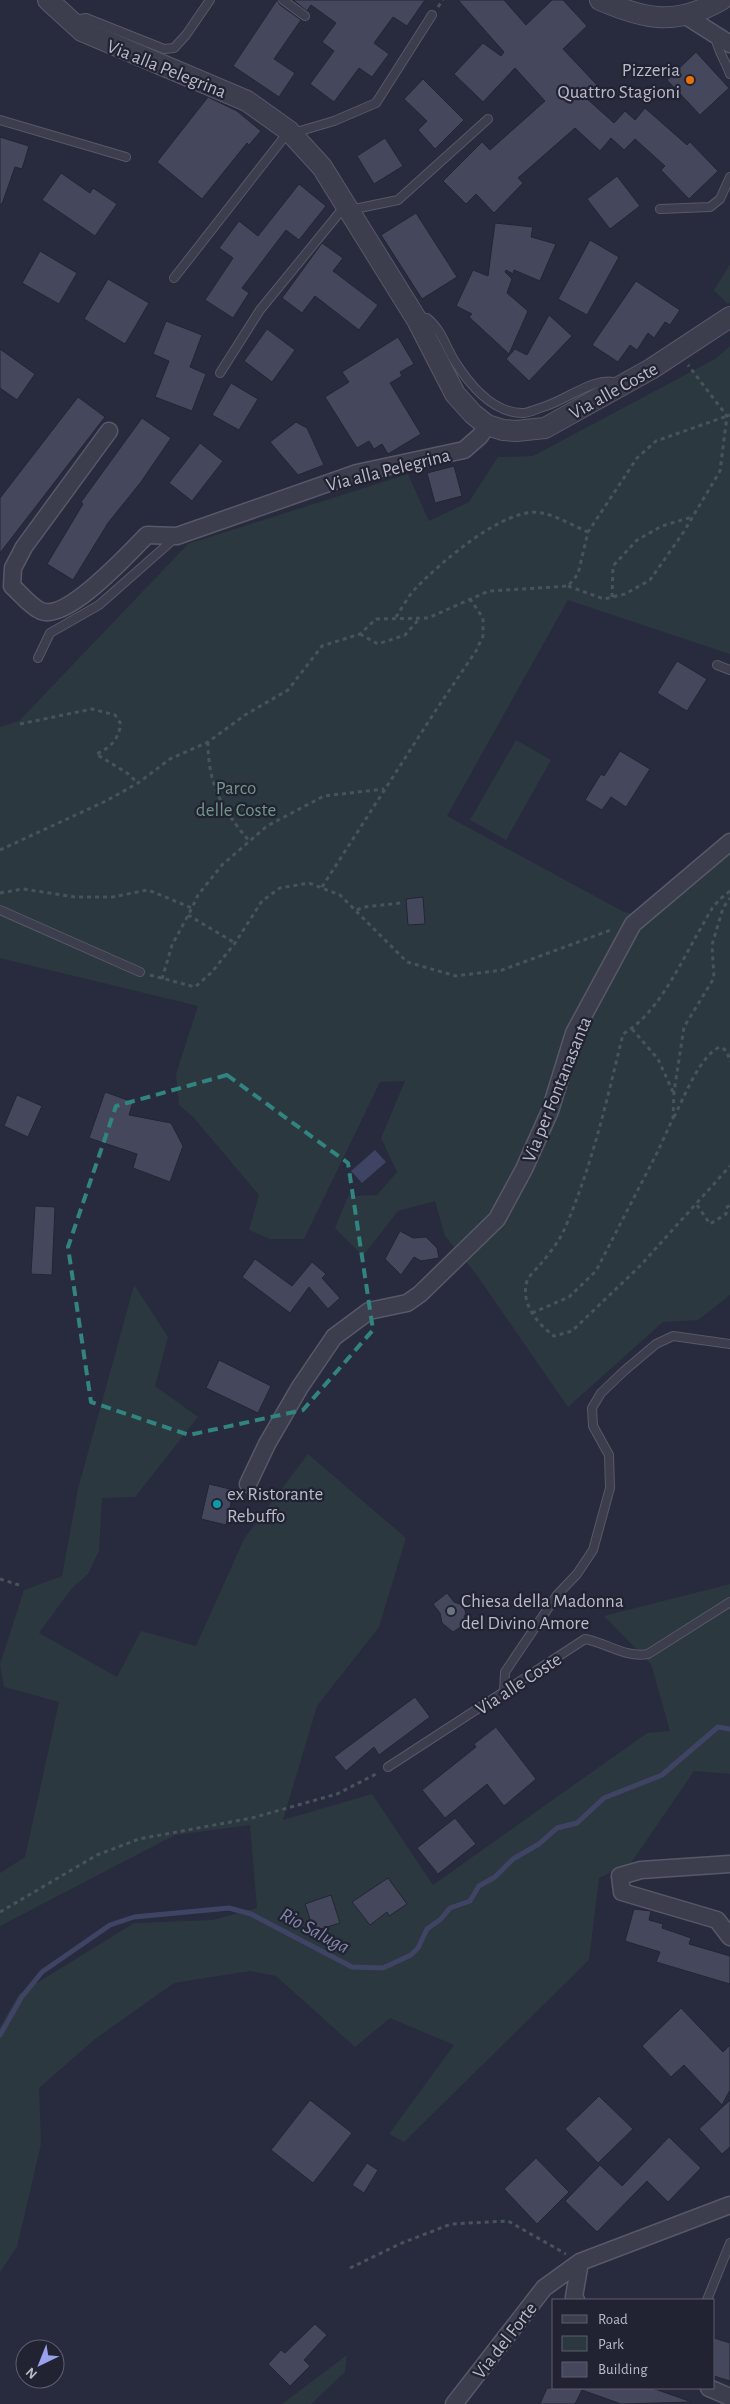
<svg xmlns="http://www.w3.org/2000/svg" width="730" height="2404" font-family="'Alegreya Sans',sans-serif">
  <rect width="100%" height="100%" fill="#282b3d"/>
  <path fill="#2b383f" d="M730,264V302L728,304L714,290Z
    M730,346V654L568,600L447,816L624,912L655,917L730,850V1295L698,1320L663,1322L568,1407L476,1274L445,1236L435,1201L398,1211L363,1256L335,1228L348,1196L377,1195L397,1172L381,1138L405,1081L380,1082L304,1239H270L249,1230L259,1195L194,1118L179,1105L176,1074L198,1006L0,958V727L19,721L188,544L408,474L429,521L469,502L498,457L533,456L715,359Z
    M516,740L551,760L506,840L470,820Z
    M134,1285L168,1337L155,1386L198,1417L135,1497L102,1498L99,1551L88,1574L72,1588L39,1633L117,1677L141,1631L196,1646L244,1539L308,1454L406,1538L379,1627L317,1706L283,1820L372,1794L433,1885L647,1733L670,1731L651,1664L604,1616L730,1584V1774L694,1771L631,1863L599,1878L589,1960L404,2142L389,2134L454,2045L390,2018L355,2047L276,1976L250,1971L174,1983L95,2039L39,2088L41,2144L17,2247L0,2272V2027L19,1994L134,1923L213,1920L257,1908L250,1825L175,1835L0,1926V1873L25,1857L59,1702L4,1687L0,1664L24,1590L62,1576L78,1489Z
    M347,2355L345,2372L311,2404H282Z"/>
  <path fill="#404464" d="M375,1150L386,1162L362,1183L351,1171Z"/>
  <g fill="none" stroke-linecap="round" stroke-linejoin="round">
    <path stroke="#404464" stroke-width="5" d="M0,2035L21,1998L42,1972L110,1925L134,1917L229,1908L251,1914L352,1967L383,1968L411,1955L418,1948L427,1929L441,1919L450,1908L470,1901L479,1886L495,1877L513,1859L539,1844L557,1828L577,1823L604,1798L662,1775L718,1727L730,1729"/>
  </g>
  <path fill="#45485c" stroke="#232534" d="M277,0L280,5L301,20L274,59L295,73L279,97L233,66Z
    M293,0H425L407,26L393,17L374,43L389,54L372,77L359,68L334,102L310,84L334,51L322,42L336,23L311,5L307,11Z
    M458,0H504L526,25L552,0H563L587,26L563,49L597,85L585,97L614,123L625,111L635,120L645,108L687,145L690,142L718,171L689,199L661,170L665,166L635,139L624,150L611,138L600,151L575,128L518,178L523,183L494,213L476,194L466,204L443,181L482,142L490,150L545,101L515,68L483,102L454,74L483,43L501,56L504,52Z
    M696,52L729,88L700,115L667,80Z
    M423,79L464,120L435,149L418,130L427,121L404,99Z
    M208,97L237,111L261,131L249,145L247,143L202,199L157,162Z
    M0,137L29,146L22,169L15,167L2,204H0Z
    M385,138L403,166L374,184L357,156Z
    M61,173L90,193L93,188L117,204L95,236L42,200Z
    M617,176L640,206L610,229L587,199Z
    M299,184L326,206L299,240L286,230L242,288L249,293L233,318L205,300L233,258L219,248L239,221L258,236Z
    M416,213L457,277L422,299L381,235Z
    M495,223L533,227L531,237L556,244L540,281L514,270L513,274L506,270L505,272L512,279L507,293L528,311L509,354L469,317L472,314L456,306L473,270L488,276Z
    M590,240L619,257L587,315L558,299Z
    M322,243L343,258L333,271L378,305L359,330L315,296L302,313L282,298Z
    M40,251L77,273L59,304L22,283Z
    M108,279L149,303L125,344L84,319Z
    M636,281L680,310L670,325L665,322L654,338L648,333L637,350L630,345L618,362L592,345Z
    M549,315L572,336L529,381L506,359L515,349L527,355Z
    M166,321L202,335L190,367L206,374L192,411L155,397L169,361L153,354Z
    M267,329L295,350L272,382L244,361Z
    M398,337L414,364L400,372L402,376L390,383L421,434L388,454L382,444L374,449L369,441L357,448L325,397L349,382L342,372Z
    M0,349L35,374L17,400L0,388Z
    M231,383L258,399L239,430L212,415Z
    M78,397L105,417L0,553V498Z
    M142,418L171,438L141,482L108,523L73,580L47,564L83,504L81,502Z
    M296,422L307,428L324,465L298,475L270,442Z
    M200,443L223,461L192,501L169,483Z
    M454,466L462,496L435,503L427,473Z
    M677,661L707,679L687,711L657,693Z
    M620,751L650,769L626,807L611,797L602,810L585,800L601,774L604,776Z
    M423,897L425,924L408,925L406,899Z
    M105,1092L133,1102L129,1115L171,1123L183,1146L170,1182L133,1168L137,1154L89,1138Z
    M17,1095L42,1106L28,1137L4,1126Z
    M35,1206L55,1207L52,1275L31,1274Z
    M400,1231L413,1238L426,1237L437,1248L439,1258L421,1261L414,1257L401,1275L385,1259Z
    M255,1259L292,1286L312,1262L326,1274L322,1278L340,1298L328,1309L309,1287L290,1313L242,1277Z
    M219,1360L271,1386L258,1413L206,1388Z
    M209,1484L234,1490L226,1525L201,1519Z
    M447,1593L454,1602L460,1604L464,1608L466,1613L464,1617L468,1622L453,1632L442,1623L440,1613L433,1604Z
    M415,1697L430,1717L379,1755L374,1747L346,1771L334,1757Z
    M496,1727L536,1779L504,1806L487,1784L445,1818L422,1790L476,1747L474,1744Z
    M455,1818L476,1844L438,1874L417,1848Z
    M388,1878L407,1904L389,1916L387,1912L370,1925L352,1902Z
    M331,1895L340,1923L314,1931L305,1904Z
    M634,1909L651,1911L649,1920L663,1924L662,1928L691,1938L689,1944L730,1956V1984L656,1962L660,1952L625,1941Z
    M681,2008L723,2052L730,2045V2090L722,2105L684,2065L671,2077L642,2046Z
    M599,2096L633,2129L598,2163L565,2129Z
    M310,2100L352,2133L313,2183L271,2150Z
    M730,2100V2147L722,2154L699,2129Z
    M669,2137L701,2168L668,2202L647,2181L597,2232L565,2201L600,2165L622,2186Z
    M536,2158L569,2192L537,2224L504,2189Z
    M367,2163L378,2170L364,2193L352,2185Z
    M315,2324L327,2335L304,2360L310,2366L290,2386L268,2364L281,2350L285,2353Z
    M714,2338L730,2343V2381L714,2376Z
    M547,2388H652L692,2402L621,2404L582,2390L575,2404H540Z"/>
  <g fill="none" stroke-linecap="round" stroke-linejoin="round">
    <g stroke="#575968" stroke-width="10">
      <path id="service" d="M283,0L305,16
        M74,20L86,18L164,49L174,48L186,35L210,0
        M715,35C717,50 725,60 730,74
        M0,120L126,157
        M660,209L710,207L720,199L730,177
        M174,278L289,131H300L334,121L376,103L432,15
        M419,320L427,318C441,329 445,345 454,360C469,384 493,414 524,413C531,412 539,408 546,406C566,400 597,375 617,383
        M220,373L260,310L340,212L398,200L488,119
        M38,658L50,633L99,605L175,538
        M717,665L730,670
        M0,910L140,972
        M504,1692L505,1672L557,1595L577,1574L593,1550L610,1488L609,1455L593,1426L592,1408L601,1393L624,1371L656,1344L673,1336L730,1344
        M388,1767L585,1639C607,1643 625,1658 648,1654L730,1602
        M707,2300L730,2243"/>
    </g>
    <g stroke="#575968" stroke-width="19">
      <path id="minor" d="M686,16L730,44
        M109,431L24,547L13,568L12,586C20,593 31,607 41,611C67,622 129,553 147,535L177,536L357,473L464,450L480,436L487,425
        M248,1484L267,1444L300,1387L334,1337L369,1311L407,1303L420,1294L497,1219L524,1169L550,1111L574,1033L633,924L730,842
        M730,1864L641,1870L620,1876L622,1892L717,1920L730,1937
        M576,2300L574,2297L580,2262
        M709,2388L730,2397
        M454,2404L544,2288L580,2262L730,2205"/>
    </g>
    <g stroke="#575968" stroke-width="22">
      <path id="tertiary" d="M48,0L82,31L247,101L289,131L322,167L417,320L455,394L473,414L487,425L503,430L516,431L545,428L651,369L730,317
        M600,0C646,20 676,26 721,0"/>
    </g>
    <path stroke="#48535b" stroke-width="3" stroke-dasharray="4 4" stroke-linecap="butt" d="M438,7L443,0
      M568,586L604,599L625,594L650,580L683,533L720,471L727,416L688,365
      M612,597L613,566L637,540L662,526L692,517
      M396,617C402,608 408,596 416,588C439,564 506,505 542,513C557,516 574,526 588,532
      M360,634L378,644L405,635L420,618
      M20,724L92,709L115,715L121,724C118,739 111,748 96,754L127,773L138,783
      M208,742C208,785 222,809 250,842
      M0,850L106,801L138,783L170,759L208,742L245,715L288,690L322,646L360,634L376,619L428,618L489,591L568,586L578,574L588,532L637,458L656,441L730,415
      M322,887L436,710L476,651L483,636V618L470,599
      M730,891C710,906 710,913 698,933C678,968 657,1014 623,1034C607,1100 592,1166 565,1228C559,1242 548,1255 539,1266C535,1270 529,1276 527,1281C520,1304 538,1324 554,1336L572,1331L640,1266L730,1166
      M0,893L23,889L75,897H112L148,890L192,908L198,895L222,865L267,826L324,796L384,789
      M357,910L364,907L401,903
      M188,915L235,943
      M150,975L195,987L212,972L235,943L262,901L280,888L309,883L340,895L407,962L456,976L502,970L611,930
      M162,979L172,945L192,908
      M632,1029L658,1059L673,1092
      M674,1117C684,1098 700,1055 720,1047L727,1051L730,1062
      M697,1205L710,1224L726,1214V1208L730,1205
      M532,1313L569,1297L596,1271L658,1151L673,1118L674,1092L684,1027L714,978L712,945L723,908L730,898
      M0,1579L19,1585
      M0,1912L97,1855L139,1839L252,1818L337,1794L378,1773
      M350,2268L402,2243L451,2224L508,2221L566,2254"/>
    <use href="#service" stroke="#3c3e4d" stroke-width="8"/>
    <use href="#minor" stroke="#3c3e4d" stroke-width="16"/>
    <use href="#tertiary" stroke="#3c3e4d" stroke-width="20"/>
  </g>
  <path fill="none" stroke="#318480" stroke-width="4" stroke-dasharray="10 6" stroke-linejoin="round" d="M227,1075L348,1163L373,1330L303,1410L189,1435L91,1402L68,1247L116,1106Z"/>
  <circle fill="#e8710a" stroke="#212332" stroke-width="2" cx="690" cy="80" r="5"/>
  <circle fill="#0f9aa8" stroke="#212332" stroke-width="2" cx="217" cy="1504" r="5"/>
  <circle fill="#6b7280" stroke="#212332" stroke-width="2" cx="451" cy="1611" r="5"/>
  <g text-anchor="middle" stroke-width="4.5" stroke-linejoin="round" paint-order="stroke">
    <g font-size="19" fill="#b8bac8" stroke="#212332">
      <text transform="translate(167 68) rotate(22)" y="7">Via alla Pelegrina</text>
      <text transform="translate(613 390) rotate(-29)" y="7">Via alle Coste</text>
      <text transform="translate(388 469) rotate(-14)" y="7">Via alla Pelegrina</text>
      <text transform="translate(556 1089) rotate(-68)" y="7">Via per Fontanasanta</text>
      <text transform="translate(518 1683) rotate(-33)" y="7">Via alle Coste</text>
      <text transform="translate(504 2340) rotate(-52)" y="7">Via del Forte</text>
    </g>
    <g font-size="19" fill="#b8bac8" stroke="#212332" text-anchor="start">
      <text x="680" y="76" text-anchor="end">Pizzeria<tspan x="680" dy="22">Quattro Stagioni</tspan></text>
      <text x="227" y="1500">ex Ristorante<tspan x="227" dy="22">Rebuffo</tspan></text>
      <text x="461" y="1607">Chiesa della Madonna<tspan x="461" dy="22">del Divino Amore</tspan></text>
    </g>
    <g font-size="19" fill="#729685" stroke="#212332">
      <text x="236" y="794">Parco<tspan x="236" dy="22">delle Coste</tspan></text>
    </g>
    <g font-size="20" font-style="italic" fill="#8488ab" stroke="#212332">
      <text transform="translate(315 1930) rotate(28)" y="7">Rio Saluga</text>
    </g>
  </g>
  <rect x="552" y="2299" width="162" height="90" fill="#212332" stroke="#5d5f6e"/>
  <rect x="562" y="2315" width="25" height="8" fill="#3c3e4d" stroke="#5d5f6e"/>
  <text x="598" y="2324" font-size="15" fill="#b8bac8">Road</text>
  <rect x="562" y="2336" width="25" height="15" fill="#2b383f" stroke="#5d5f6e"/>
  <text x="598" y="2349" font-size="15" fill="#b8bac8">Park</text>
  <rect x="562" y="2362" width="25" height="15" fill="#45485c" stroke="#5d5f6e"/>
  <text x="598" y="2374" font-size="15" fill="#b8bac8">Building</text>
  <g transform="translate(40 2364) rotate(223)"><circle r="24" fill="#212332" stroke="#5d5f6e"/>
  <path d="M0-4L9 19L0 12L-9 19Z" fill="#9aa0ec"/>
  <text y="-8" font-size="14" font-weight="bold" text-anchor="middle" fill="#b8bac8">N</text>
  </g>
</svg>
